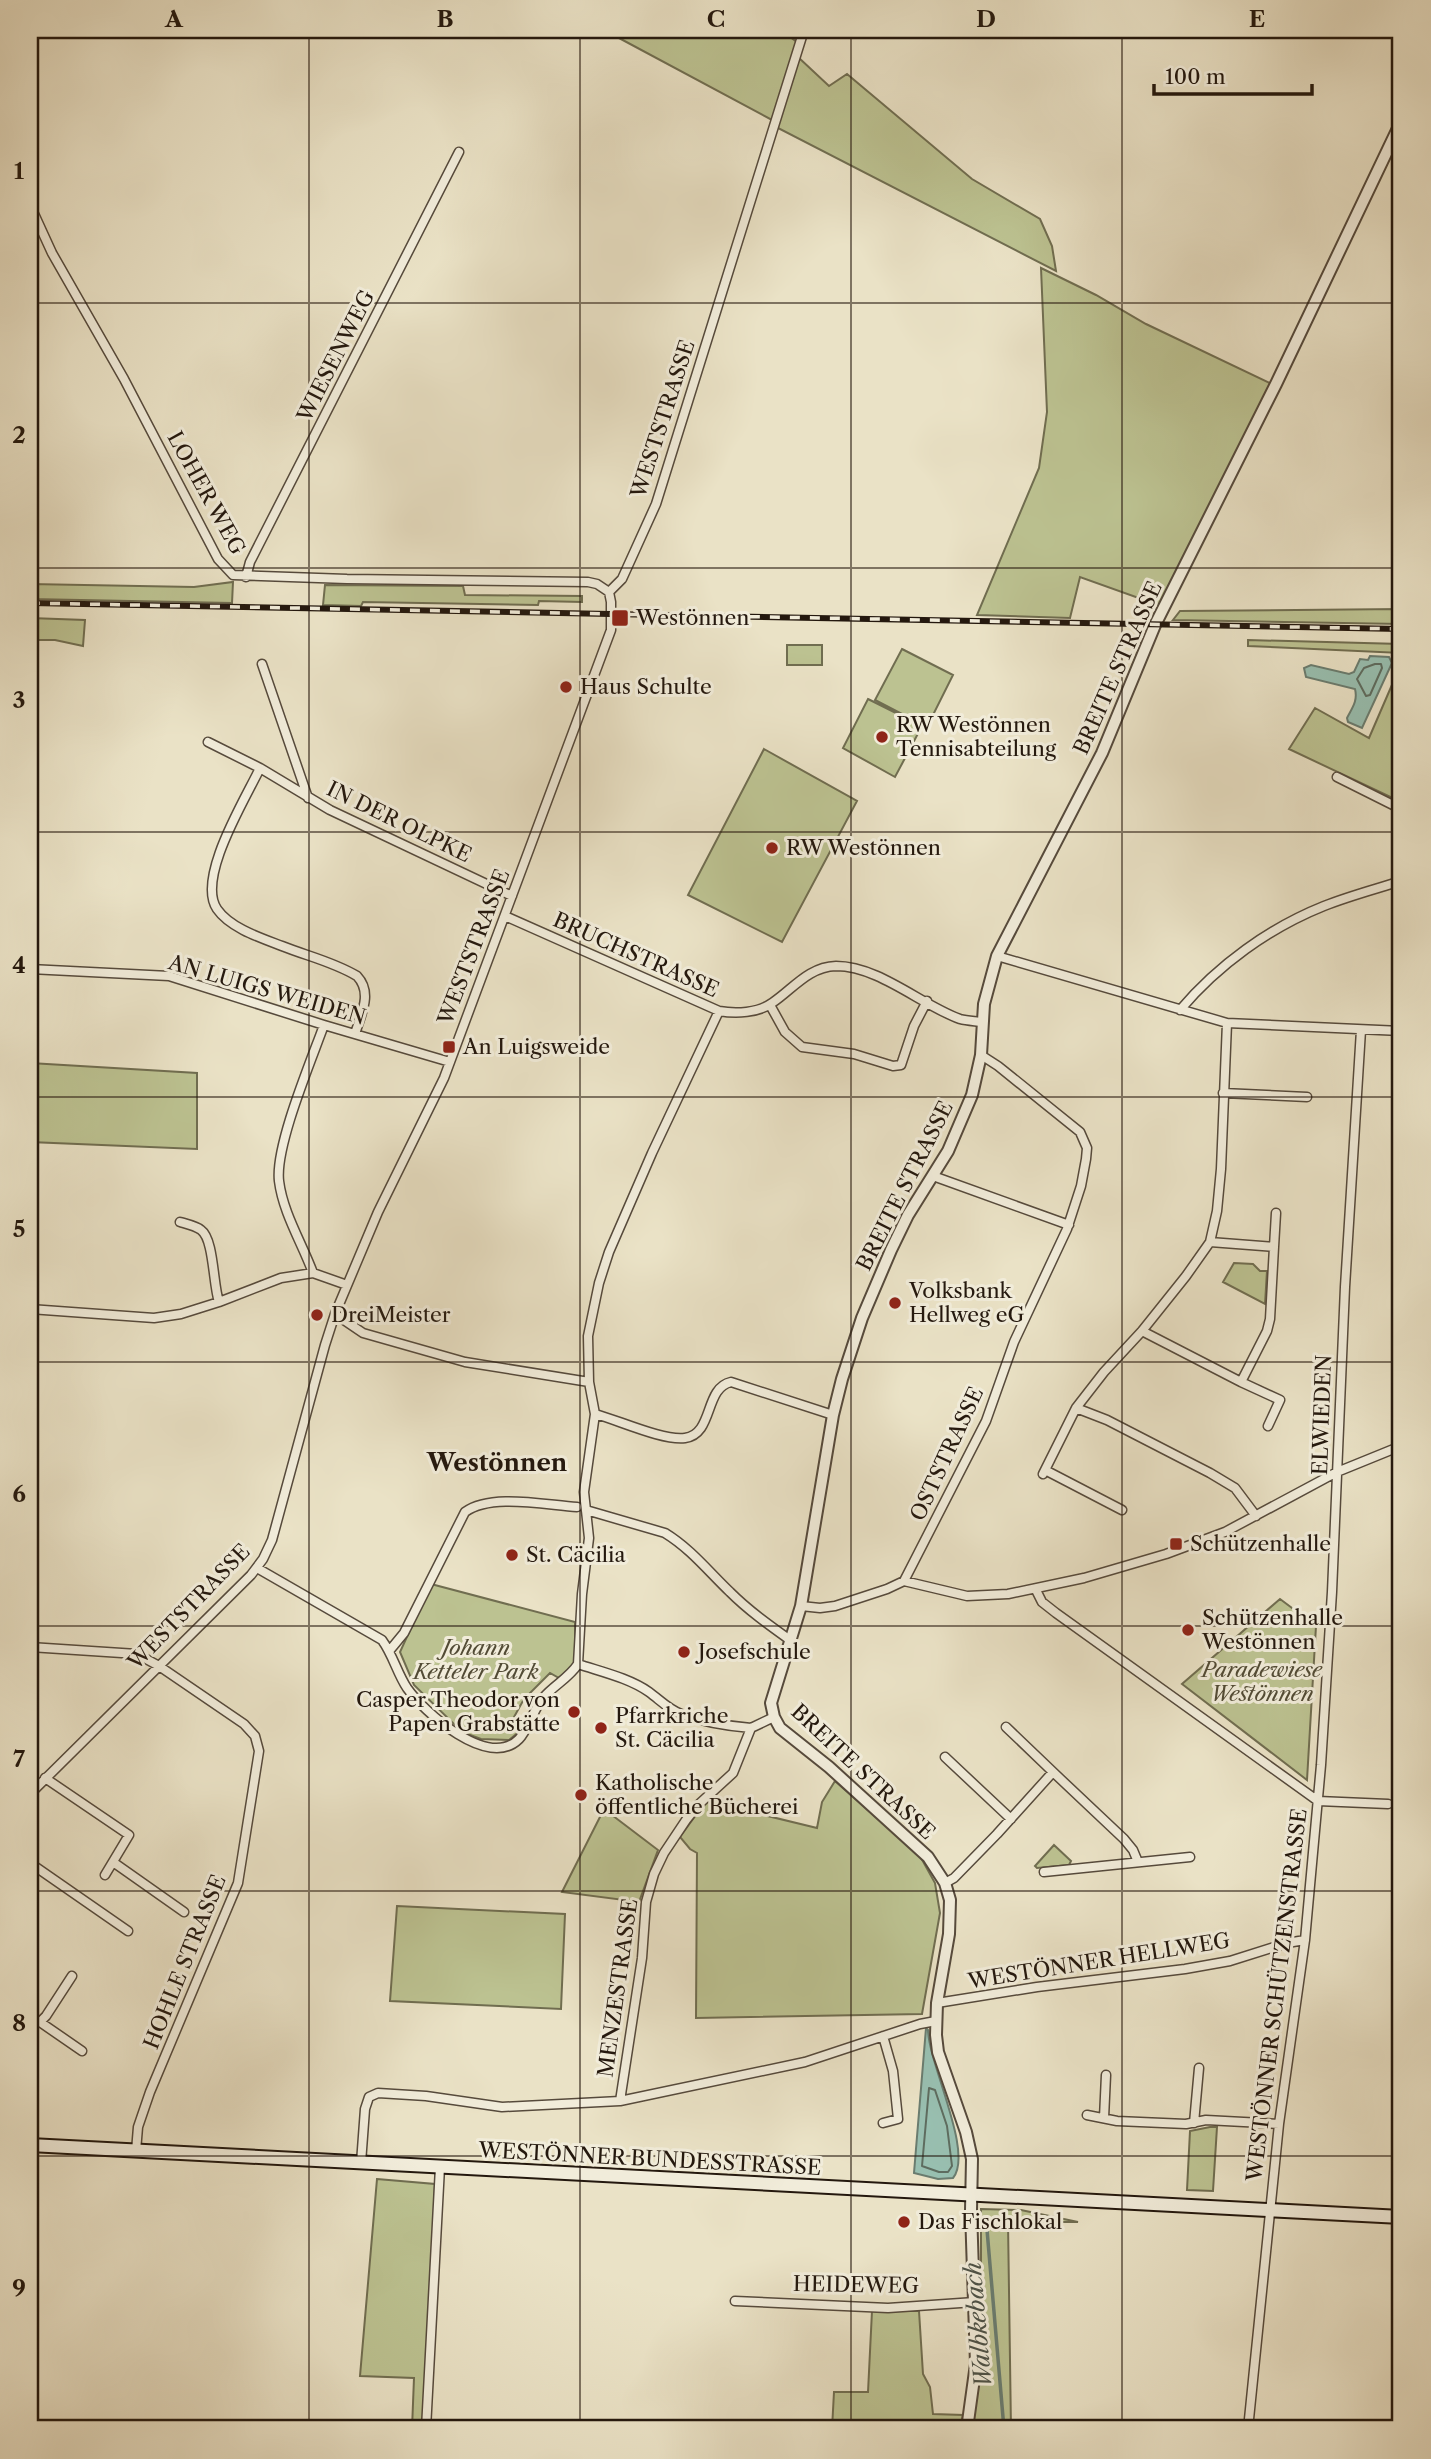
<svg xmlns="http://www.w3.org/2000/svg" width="1431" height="2459" font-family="'Libre Caslon Text',serif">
  <rect width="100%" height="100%" fill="#eae2c6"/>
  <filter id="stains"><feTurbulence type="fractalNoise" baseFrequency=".00286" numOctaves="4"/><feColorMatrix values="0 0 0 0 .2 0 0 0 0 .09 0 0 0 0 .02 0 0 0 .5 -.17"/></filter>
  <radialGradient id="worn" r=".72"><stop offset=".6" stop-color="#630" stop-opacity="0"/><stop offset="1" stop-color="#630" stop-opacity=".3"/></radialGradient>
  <path fill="#bcc291" stroke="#706d50" stroke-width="2" d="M604,30H780L797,42L772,120Z
    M798,57L829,86L847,74L972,179L1040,219L1052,246L1056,271L776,127Z
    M1041,268L1096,295L1146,324L1272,384L1161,606L1080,577L1070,618L977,615L1039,468L1047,412Z
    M233,582L232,603L30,599V584L194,587Z
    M325,585L463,586L465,595L582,596V602L539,601L538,605L363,602L361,606L323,605Z
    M1401,609V624L1173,620L1180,611Z
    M30,618L85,620L83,646L55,640H30Z
    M1248,640L1401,644V653L1248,646Z
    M787,645H822V665H787Z
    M902,649L953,675L927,727L875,700Z
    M1401,664V802L1289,749L1315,708L1369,738Z
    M868,699L922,726L895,777L843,748Z
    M764,749L857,801L782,942L688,895Z
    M30,1063L197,1073V1149L30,1142Z
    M1234,1263L1253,1264L1260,1271H1267L1265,1304L1223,1282Z
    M431,1584L575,1622V1663L559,1678L550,1673L524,1699L514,1717L523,1725L520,1731L509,1740L481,1739L462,1732L414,1685L400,1652Z
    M1280,1599L1316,1626L1307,1780L1182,1684Z
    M835,1781L920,1856L935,1883L940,1913L922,2014L696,2018L697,1853L690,1849L680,1837L706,1801L817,1828L822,1802Z
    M604,1809L658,1850L639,1902L562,1892Z
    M1054,1845L1071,1861L1069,1865L1037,1868L1035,1866Z
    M397,1906L565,1914L561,2009L390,2001Z
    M1210,2127H1217L1213,2191L1187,2190L1190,2131Z
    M377,2179L435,2184L425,2429H412L414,2378L360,2376Z
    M981,2209L1021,2210L1078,2222H1008L1011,2429H972L981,2365Z
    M872,2311H919L923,2374L930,2387L933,2414L963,2415L960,2429H832L834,2392H868Z"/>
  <path fill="#98bfb0" stroke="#6a7c6f" stroke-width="2" d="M1370,656L1389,657L1392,663L1362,728L1348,722L1347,718C1352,708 1358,701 1355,689L1306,677L1304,668L1311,665L1349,674L1354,672L1360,659L1368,660Z
    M926,2028L928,2030C929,2065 974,2153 953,2178L938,2179L914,2173Z"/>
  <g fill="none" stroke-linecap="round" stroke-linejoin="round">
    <path stroke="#5e6c5f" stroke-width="2" d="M1375,664H1381L1382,668L1370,695L1366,696L1357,679L1364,668Z
      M929,2088L935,2090L947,2126L952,2166L948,2172H939L922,2166Z"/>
    <path stroke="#6a7c6f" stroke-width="3.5" d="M986,2218L1004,2429"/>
    <g stroke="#564a3c" stroke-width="11">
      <path id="minor" d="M30,205L52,253L124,379L218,559L233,575L347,579L588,582L597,584L609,592
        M246,577L250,562L459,152
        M609,592L622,579L656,504L804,30
        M262,664L308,798
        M208,742L260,768L330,810L512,896
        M260,768C246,798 196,878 217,909C230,928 261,938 282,946C307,956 334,962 357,976C373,993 361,1014 355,1034
        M1337,777L1401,809
        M505,916L719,1011C736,1014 758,1013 772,1003C793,989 808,967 836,966C879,966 921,1005 960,1019C967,1021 975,1021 982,1022
        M997,956L1227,1023L1401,1031
        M30,969L169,976L324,1025L450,1062
        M770,1005L785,1032L802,1047L854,1054L893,1066L901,1065L914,1026L927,1001
        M1180,1010C1218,965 1269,928 1324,906C1349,896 1376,889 1401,881
        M324,1025C311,1061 275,1146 279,1181C283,1213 302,1243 313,1273L347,1285
        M1223,1093L1307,1097
        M933,1176L1069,1225
        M180,1222C187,1224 196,1226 201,1230C214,1239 213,1285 219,1302L281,1278L313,1273
        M1210,1242L1274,1247L1270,1319L1267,1331L1241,1382L1280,1400L1268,1426
        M1274,1247L1276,1213
        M30,1309L154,1318L181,1314L219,1302
        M335,1314L363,1333L465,1362L589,1382
        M1142,1331L1241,1382
        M1076,1408L1107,1420L1210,1473L1235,1488L1256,1516
        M595,1414C618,1420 663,1441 685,1438C714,1434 704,1388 731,1382L833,1415
        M1045,1470L1122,1510
        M1043,1474L1076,1408L1104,1372L1142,1331L1186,1276L1210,1242L1217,1211L1221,1169L1227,1023
        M586,1510L665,1533C691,1549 708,1571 730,1592C748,1610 769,1625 790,1640
        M257,1568L382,1640C393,1655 397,1673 407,1688C424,1712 488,1770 519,1739C528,1730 533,1710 543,1698C554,1685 569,1678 578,1664L582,1594L589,1538L584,1492L595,1414L589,1382L588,1336L599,1283L609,1252L652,1153L719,1011
        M904,1581L986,1421L1014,1342L1067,1229L1081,1186L1086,1159L1087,1148L1080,1132L998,1066L981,1055
        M1036,1590L1042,1602L1056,1613L1318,1801
        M801,1606L820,1608L835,1606L887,1589L904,1581L967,1596L1008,1594L1084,1578L1166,1554L1225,1532L1337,1472L1401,1446
        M30,1647L137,1654L159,1666L244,1724L255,1736L259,1751L238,1883L150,2092L138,2127L136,2151
        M390,1650L404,1633L465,1512C491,1493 545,1505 577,1507
        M578,1664C602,1672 629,1678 649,1692C660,1700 668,1709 681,1714C703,1722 727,1726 751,1728
        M1006,1727L1053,1772
        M751,1728L774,1717
        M945,1757L1011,1819
        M45,1778L129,1835L105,1875
        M30,1794L251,1575L263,1559L272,1540L325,1345L335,1314L378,1212L444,1078L611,630V602L609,592
        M1318,1801L1388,1804
        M113,1862L184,1912
        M30,1863L128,1931
        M1044,1872L1190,1857
        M945,1883L954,1878L997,1834L1053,1772L1124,1839L1133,1850L1138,1862
        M937,2003L1037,1987L1185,1969L1230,1961L1287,1943L1305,1940
        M30,2022H40L46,2016L72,1976
        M40,2022L82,2051
        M620,2101L642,1958L646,1902L654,1874L664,1853L686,1820L698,1805L733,1773L751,1728
        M1087,2115L1117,2121L1186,2124L1206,2120L1279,2124
        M1104,2118L1106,2075
        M883,2123L898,2119L893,2071L883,2036
        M1194,2123L1199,2068
        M361,2163L365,2109L369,2097L378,2093L426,2096L502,2107L620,2101L805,2062L920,2024L936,2021
        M735,2301L888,2308L975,2302
        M426,2429L440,2167
        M1248,2429L1279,2124L1305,1940L1321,1765L1332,1592L1345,1287L1361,1030"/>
    </g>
    <g stroke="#564a3c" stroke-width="14">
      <path id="tertiary" d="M967,2429L976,2364L971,2210L972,2159L966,2132L938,2052L936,2035L937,2003L949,1934L950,1900L945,1883L928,1857L829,1767L780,1728L774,1717L771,1703L801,1606L833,1415L842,1379L862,1318L891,1250L908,1215L948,1151L972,1095L981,1055L984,1004L997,956L1102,753L1155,625L1276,384L1401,122"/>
    </g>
    <g stroke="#24180e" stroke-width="16">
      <path id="secondary" d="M30,2145L1401,2217"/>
    </g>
    <use href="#minor" stroke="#f1ecda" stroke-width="8"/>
    <use href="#tertiary" stroke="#f1ecda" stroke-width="10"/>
    <use href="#secondary" stroke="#f1ecda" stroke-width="12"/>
    <g stroke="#24180e" stroke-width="6">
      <path id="rail" d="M30,603L1401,629"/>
    </g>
    <use href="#rail" stroke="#f1ecda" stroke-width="3.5" stroke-dasharray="10" stroke-linecap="butt"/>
  </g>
  <path fill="none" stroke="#24180e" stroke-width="2" stroke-opacity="0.55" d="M309,30V2429M580,30V2429M851,30V2429M1122,30V2429M30,303H1401M30,568H1401M30,832H1401M30,1097H1401M30,1362H1401M30,1626H1401M30,1891H1401M30,2156H1401"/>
  <g fill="#8f2418" stroke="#f1ecda" stroke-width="2.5">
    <rect x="611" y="609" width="18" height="18" rx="3.5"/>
    <circle cx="566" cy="687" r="7"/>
    <circle cx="882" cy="737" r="7"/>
    <circle cx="772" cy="848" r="7"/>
    <rect x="442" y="1040" width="14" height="14" rx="3.5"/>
    <circle cx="895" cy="1303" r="7"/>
    <circle cx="317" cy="1315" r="7"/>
    <rect x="1169" y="1537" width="14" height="14" rx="3.5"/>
    <circle cx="512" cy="1555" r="7"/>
    <circle cx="1188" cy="1630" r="7"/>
    <circle cx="684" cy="1652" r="7"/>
    <circle cx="574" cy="1712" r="7"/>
    <circle cx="601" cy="1728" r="7"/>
    <circle cx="581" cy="1795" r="7"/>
    <circle cx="904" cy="2222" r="7"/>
  </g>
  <g text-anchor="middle" stroke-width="6" stroke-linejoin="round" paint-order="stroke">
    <g font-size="21" fill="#24180e" stroke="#f1ecda">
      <text transform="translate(336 356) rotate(-63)" y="7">WIESENWEG</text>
      <text transform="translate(663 419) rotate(-72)" y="7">WESTSTRASSE</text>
      <text transform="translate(206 493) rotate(61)" y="7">LOHER WEG</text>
      <text transform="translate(1118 668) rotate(-66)" y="7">BREITE STRASSE</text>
      <text transform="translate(399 822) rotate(26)" y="7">IN DER OLPKE</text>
      <text transform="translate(474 947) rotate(-69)" y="7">WESTSTRASSE</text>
      <text transform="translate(636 955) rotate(24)" y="7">BRUCHSTRASSE</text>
      <text transform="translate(267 990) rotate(16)" y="7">AN LUIGS WEIDEN</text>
      <text transform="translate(905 1186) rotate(-63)" y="7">BREITE STRASSE</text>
      <text transform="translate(1322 1415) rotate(-88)" y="7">ELWIEDEN</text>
      <text transform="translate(947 1454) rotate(-65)" y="7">OSTSTRASSE</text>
      <text transform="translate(189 1607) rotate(-46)" y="7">WESTSTRASSE</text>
      <text transform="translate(863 1772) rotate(43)" y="7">BREITE STRASSE</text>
      <text transform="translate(1099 1961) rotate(-9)" y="7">WESTÖNNER HELLWEG</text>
      <text transform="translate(185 1962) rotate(-68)" y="7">HOHLE STRASSE</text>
      <text transform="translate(618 1988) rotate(-82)" y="7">MENZESTRASSE</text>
      <text transform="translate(1277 1995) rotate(-83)" y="7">WESTÖNNER SCHÜTZENSTRASSE</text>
      <text transform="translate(650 2159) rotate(3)" y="7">WESTÖNNER BUNDESSTRASSE</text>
      <text transform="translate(856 2285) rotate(1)" y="7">HEIDEWEG</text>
    </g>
    <g font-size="21" fill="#24180e" stroke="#f1ecda" text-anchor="start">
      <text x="636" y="625">Westönnen</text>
      <text x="580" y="694">Haus Schulte</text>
      <text x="896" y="732">RW Westönnen<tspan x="896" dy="24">Tennisabteilung</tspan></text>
      <text x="786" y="855">RW Westönnen</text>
      <text x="463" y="1054">An Luigsweide</text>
      <text x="909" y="1298">Volksbank<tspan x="909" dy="24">Hellweg eG</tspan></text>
      <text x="331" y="1322">DreiMeister</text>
      <text x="1190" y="1551">Schützenhalle</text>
      <text x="526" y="1562">St. Cäcilia</text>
      <text x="1202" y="1625">Schützenhalle<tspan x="1202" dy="24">Westönnen</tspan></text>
      <text x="698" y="1659">Josefschule</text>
      <text x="560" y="1707" text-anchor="end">Casper Theodor von<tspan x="560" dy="24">Papen Grabstätte</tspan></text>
      <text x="615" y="1723">Pfarrkriche<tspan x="615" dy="24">St. Cäcilia</tspan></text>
      <text x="595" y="1790">Katholische<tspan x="595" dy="24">öffentliche Bücherei</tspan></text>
      <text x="918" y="2229">Das Fischlokal</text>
    </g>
    <g font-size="21" font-style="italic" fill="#524b35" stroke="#f1ecda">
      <text x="476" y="1655">Johann<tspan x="476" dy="24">Ketteler Park</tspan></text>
      <text x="1262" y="1677">Paradewiese<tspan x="1262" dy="24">Westönnen</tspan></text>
    </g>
    <g font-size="23" font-style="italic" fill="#4d5247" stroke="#f1ecda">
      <text transform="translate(978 2325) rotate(-95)" y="8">Walbkebach</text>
    </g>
    <g font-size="24" font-weight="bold" fill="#24180e" stroke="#f1ecda">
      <text x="497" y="1471">Westönnen</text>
    </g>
  </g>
  <rect width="1431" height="2459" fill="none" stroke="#eae2c6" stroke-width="77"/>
  <path d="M1154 84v10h158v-10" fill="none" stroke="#24180e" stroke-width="3.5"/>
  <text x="1165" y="84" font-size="21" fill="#24180e" stroke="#f1ecda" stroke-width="5" paint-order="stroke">100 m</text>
  <rect x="38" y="38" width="1354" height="2382" fill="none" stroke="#24180e" stroke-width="2.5"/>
  <g font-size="23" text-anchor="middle" font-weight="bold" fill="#24180e">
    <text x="174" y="27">A</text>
    <text x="445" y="27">B</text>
    <text x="716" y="27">C</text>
    <text x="986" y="27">D</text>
    <text x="1257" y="27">E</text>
    <text x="19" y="179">1</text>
    <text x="19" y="443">2</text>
    <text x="19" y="708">3</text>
    <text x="19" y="973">4</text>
    <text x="19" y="1237">5</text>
    <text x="19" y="1502">6</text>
    <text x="19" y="1767">7</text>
    <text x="19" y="2031">8</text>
    <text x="19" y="2296">9</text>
  </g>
  <rect width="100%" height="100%" filter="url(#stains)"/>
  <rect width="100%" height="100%" fill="url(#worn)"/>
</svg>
